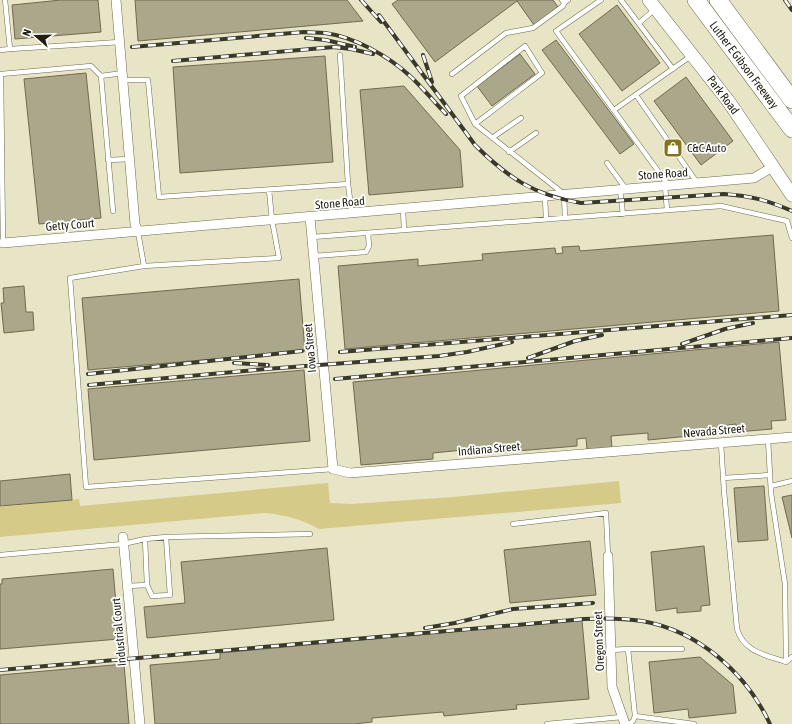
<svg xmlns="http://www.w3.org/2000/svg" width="792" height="724" font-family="'Asap Condensed',sans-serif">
  <rect width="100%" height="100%" fill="#e8e4c6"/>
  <path fill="#d5ca88" d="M619,481L621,503L319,529C301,519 285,515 265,513L0,537V507L79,499L80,506L328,483L330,503L352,504L453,497Z"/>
  <path fill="#aba78b" stroke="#6f6a50" d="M61,0H98L101,32L15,39L12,5Z
    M135,0H347L363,21L138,41Z
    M398,0H553L558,7L534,25L517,1L435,62L392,4Z
    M617,5L660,63L622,91L579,34Z
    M556,40L634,144L620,154L542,50Z
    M520,54L535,74L492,106L477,86Z
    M325,56L333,162L180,173L173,67Z
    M86,73L101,218L39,224L24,79Z
    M686,77L733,141L701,165L654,101Z
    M404,86L460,150L463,187L369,195L360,90Z
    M773,235L779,311L345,349L338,266L418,259V266L483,260L482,254L555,248L556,254L563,253L562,247L579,246L580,251Z
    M299,279L305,351L88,370L82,298Z
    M24,286L26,312H33L34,330L4,333L1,303H4L3,288Z
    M779,342L786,420L771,421L772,429L737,432L736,424L721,426L722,433L648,440V433L611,436L612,448L587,450L586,438L577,439V446L505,452L504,446L433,453V459L361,465L353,382Z
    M304,370L310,441L94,460L88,389Z
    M70,474L72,500L0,506V481Z
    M764,486L768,540L738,542L734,488Z
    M792,495V538L782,497Z
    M590,541L596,595L510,603L504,550Z
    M704,546L710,605L701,606V611L677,613V608L656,611L651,552Z
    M327,548L334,620L147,638L144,607L185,603L181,562Z
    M113,569L119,639L0,649V584H2V579Z
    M582,620L589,699L516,705L517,709L444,716L443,712L372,718V722L354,724H155L150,665L220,659V653Z
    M700,657L733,685L736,713L689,718L688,709L654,713L649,662Z
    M124,664L129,724H0V675Z"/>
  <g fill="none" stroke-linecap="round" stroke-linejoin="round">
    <g stroke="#6e6a4f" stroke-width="5.5">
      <path id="lane" d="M5,0L10,49L120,42
        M562,0L564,3L568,0
        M601,0L556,31L669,186
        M621,0L673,69
        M639,23L654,10
        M0,50L10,49
        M452,74L506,33L533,28L563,6L564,3
        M123,80H148L159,197L348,184L340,55
        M636,95L698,184
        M614,110L691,56
        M475,124L542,73L525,46L461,96L475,124L564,194L565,218
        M492,138L521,118
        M509,152L536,133
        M108,160L130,159
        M607,163L626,189
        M348,184L352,214
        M665,186L667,210
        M620,190L623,214
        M545,197L546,219
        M403,209L404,230
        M113,211L101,76L123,73
        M138,232L144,266L70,278L86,487L333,469
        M312,237L721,206L787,221L792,238
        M3,243L1,74L91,66L101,76
        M314,256L366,252L369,246L368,233
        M144,266L279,258L272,220L269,190
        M768,439L771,493L785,584L786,662
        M721,443L724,491L737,629C744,652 765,655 786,662
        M723,478L770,475
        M771,486L792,481
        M513,524L606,513L608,556
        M166,537L310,534
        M145,539L166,537L170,595L152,596L147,585
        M0,555L123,544L145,539L147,585L127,586
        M611,650L628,649
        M786,662L792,657
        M635,716L694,724
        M547,724L622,717
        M629,724L633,721L635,716L628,649H682"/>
    </g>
    <g stroke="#6e6a4f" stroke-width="10">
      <path id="street" d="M116,0L135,224L138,232
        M310,217L333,469L350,473L792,437
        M3,243L754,178L774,166
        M123,537L140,724
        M608,556L612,687L625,724"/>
    </g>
    <g stroke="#6e6a4f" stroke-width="14">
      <path id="secondary" d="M649,0L729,102L792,195"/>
    </g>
    <g stroke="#6e6a4f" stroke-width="18">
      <path id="highway" d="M696,0L792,129
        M718,0L792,100"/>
    </g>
    <use href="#lane" stroke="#fff" stroke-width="4.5"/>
    <use href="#street" stroke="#fff" stroke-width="9"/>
    <use href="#secondary" stroke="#fff" stroke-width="13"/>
    <use href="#highway" stroke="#fff" stroke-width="17"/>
    <g stroke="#3b392b" stroke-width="4">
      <path id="rail" d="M361,0L381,22
        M785,0L792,10
        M379,15L475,145C508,178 534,195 581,203L724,194C751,196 767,200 792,211
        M306,38L326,40L355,47
        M132,47L304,32C311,33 318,32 325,33C355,37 388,56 410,76C423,88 434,102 446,114
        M423,55L432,82
        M173,61L334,47L351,49L373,54
        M682,344L725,329L753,323
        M340,352L792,315
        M528,358L575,341L602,335
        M234,363L268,365
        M88,374L302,351
        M335,379L792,338
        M89,385L266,369L439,356L467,352L512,342
        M425,628L455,623L513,609L593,603
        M0,670L584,619C604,618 622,618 642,621C699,631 746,673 770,724"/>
    </g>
    <use href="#rail" stroke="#fff" stroke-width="2.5" stroke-dasharray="8" stroke-linecap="butt"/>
  </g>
  <defs>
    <g id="shop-square" transform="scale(1)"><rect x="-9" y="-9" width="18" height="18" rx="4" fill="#837417" stroke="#fff"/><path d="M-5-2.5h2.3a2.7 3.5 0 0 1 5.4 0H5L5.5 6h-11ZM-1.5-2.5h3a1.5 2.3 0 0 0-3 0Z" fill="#fff"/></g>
  </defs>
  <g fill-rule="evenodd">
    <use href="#shop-square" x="673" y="148"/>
  </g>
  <g text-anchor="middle" stroke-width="3.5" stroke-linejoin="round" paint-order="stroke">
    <g font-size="12" fill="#201e13" stroke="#fff">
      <text transform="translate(744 65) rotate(53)" y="4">Luther E Gibson Freeway</text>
      <text transform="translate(723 95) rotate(53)" y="4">Park Road</text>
      <text transform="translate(663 174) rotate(-4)" y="4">Stone Road</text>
      <text transform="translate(340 203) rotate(-5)" y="4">Stone Road</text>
      <text transform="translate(70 225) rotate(-5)" y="4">Getty Court</text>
      <text transform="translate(310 348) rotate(-95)" y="4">Iowa Street</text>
      <text transform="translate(714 431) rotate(-5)" y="4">Nevada Street</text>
      <text transform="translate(489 449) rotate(-5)" y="4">Indiana Street</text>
      <text transform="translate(119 632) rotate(-95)" y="4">Industrial Court</text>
      <text transform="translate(599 641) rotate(-92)" y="4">Oregon Street</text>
    </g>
    <g font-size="12" fill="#201e13" stroke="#fff" text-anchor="start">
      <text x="687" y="152">C&amp;C Auto</text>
    </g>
  </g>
  <g transform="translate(36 36) rotate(290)" stroke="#ffffff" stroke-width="3" paint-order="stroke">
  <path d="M0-3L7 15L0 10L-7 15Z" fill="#201e13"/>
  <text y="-6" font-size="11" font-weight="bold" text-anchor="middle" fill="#201e13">N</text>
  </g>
</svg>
